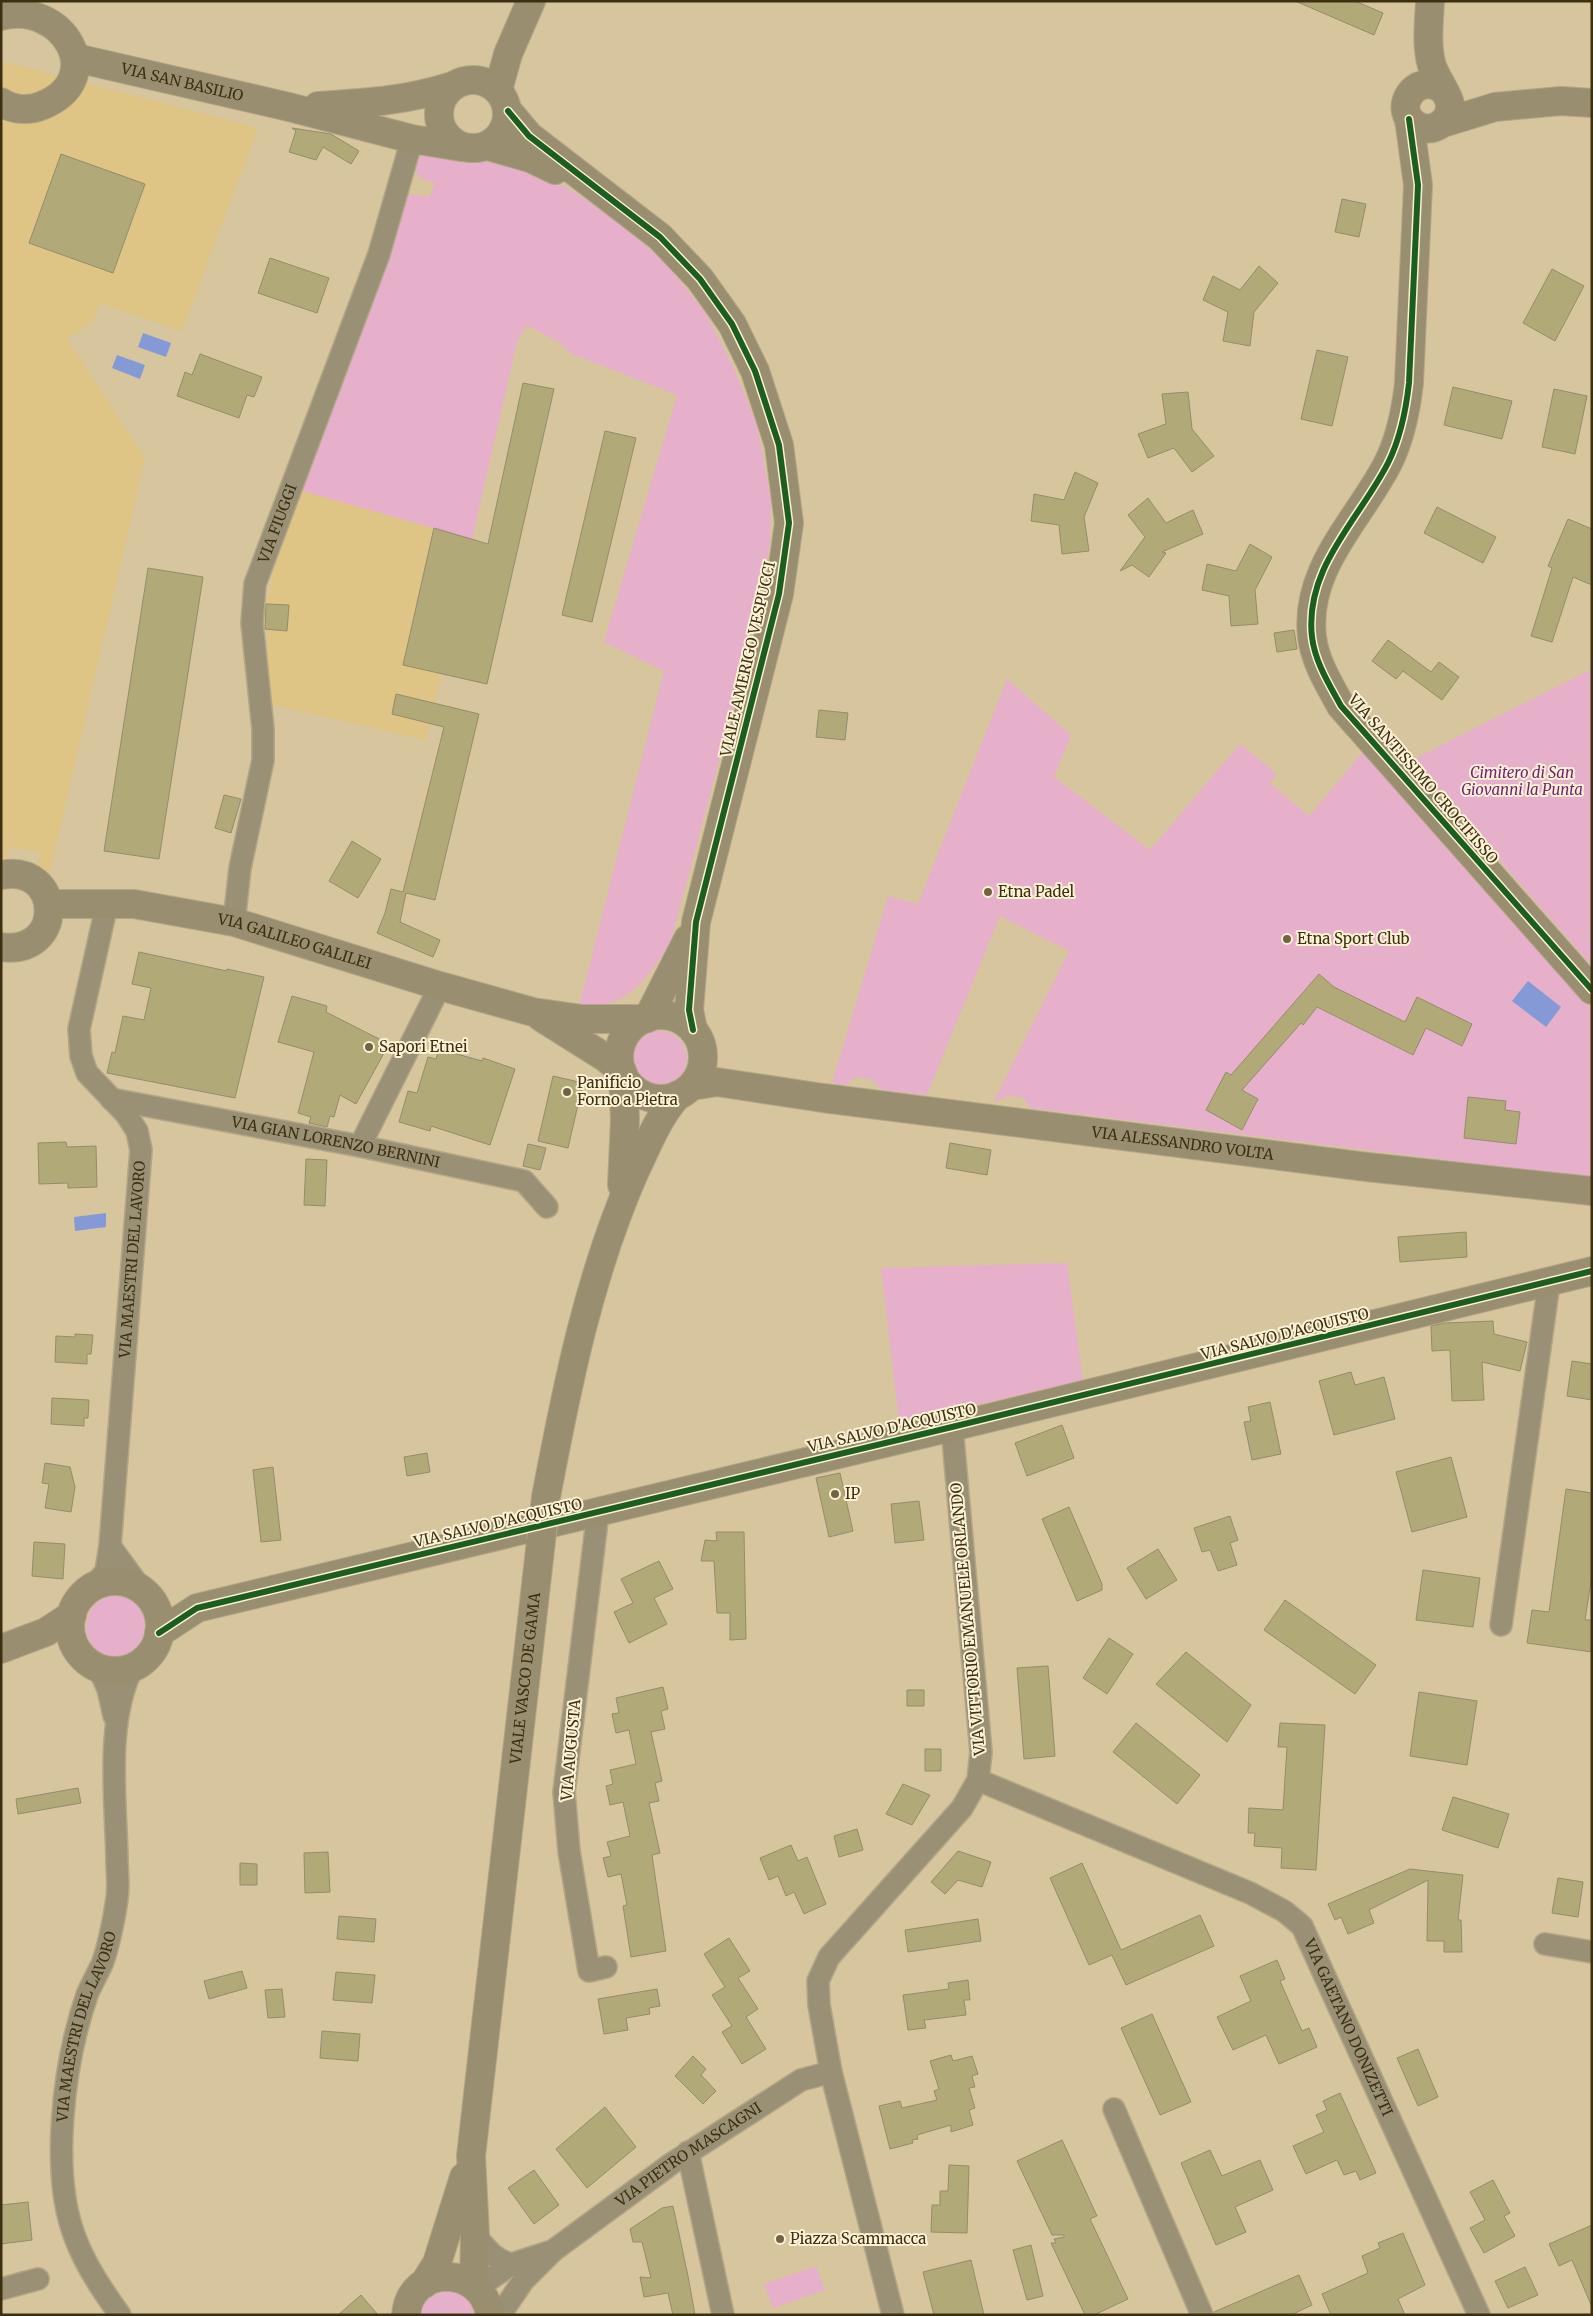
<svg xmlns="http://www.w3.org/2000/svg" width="1593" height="2316" font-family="Merriweather,serif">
  <rect width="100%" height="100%" fill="#d6c59d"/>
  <path fill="#dec485" d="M1,61L258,128L182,331L100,303L93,321L67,339L145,458L48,880L40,873L38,864L41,852L9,847L6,861L1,864Z
    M299,490L472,539L426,740L269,704L263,661L268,659L267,630L264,629L265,604L268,599L273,575L268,566Z"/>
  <path fill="#e6b0cb" d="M418,154L475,159L518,167L568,188L620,223L666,264L705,312L734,369L757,425L771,500L770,545L739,686L670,944C647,978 626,1012 579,1006L664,671L604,642L677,395L572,354L557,341L527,325L517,342L472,539L299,490L407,194L429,197L435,184L419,177L414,166Z
    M1592,669V966L1412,760Z
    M1007,679L1071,735L1054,777L1150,850L1240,744L1277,774L1270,783L1309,816L1363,752L1592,1007V1178L1030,1108L1024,1098L1008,1096L993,1103L1069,951L1000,916L927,1095L882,1090L871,1079L856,1077L846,1085L832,1083L888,896L918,904Z
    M633 1058a27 27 0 1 1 54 0a27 27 0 1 1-54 0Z
    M1067,1263L1083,1381L899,1422L881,1268Z
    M86 1627a32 32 0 1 1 64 0a32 32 0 1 1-64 0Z
    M816,2266L825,2290L773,2308L764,2284Z
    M445,2290C466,2290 469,2299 481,2315H419C422,2301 432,2295 445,2290Z"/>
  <path fill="#8599d6" d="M143,333L171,343L166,357L138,347Z
    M117,355L145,365L140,379L112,368Z
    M1528,981L1561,1007L1546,1027L1512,1001Z
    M106,1213V1227L75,1231L74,1217Z"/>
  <path fill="#b2a979" stroke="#948c6c" d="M1295,1H1355L1383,13L1374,35Z
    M292,128L331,134L359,151L351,164L323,147L316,160L289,152L296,131Z
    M61,154L145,184L113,273L29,243Z
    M1342,199L1366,204L1359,237L1335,232Z
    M270,258L329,278L317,313L258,293Z
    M1259,266L1278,283L1254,312L1250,346L1223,341L1228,312L1203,300L1213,276L1240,290Z
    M1552,269L1584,286L1555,341L1523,323Z
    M1317,350L1348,357L1332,426L1301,419Z
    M200,354L262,377L254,397L247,395L239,418L177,396L185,372L192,375Z
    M523,383L554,389L487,684L403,665L434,528L488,544Z
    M1453,387L1512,401L1502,439L1444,425Z
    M1554,389L1587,396L1575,454L1542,447Z
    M1188,392L1192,429L1214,456L1192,472L1174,448L1148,458L1138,434L1166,424L1162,394Z
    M605,431L636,438L592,622L562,615Z
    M1075,472L1098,483L1084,517L1089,551L1062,554L1059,525L1031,521L1034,494L1064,500Z
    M1148,498L1166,523L1193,510L1203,534L1162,552L1166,553L1149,577L1132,565L1120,571L1145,537L1128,515Z
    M1437,507L1496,537L1483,563L1424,533Z
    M1568,519L1592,529V585L1573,577L1552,642L1531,636L1552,568L1548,566Z
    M1250,544L1272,557L1255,590L1258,624L1231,626L1229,596L1202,590L1207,564L1236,571Z
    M148,568L203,577L159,859L104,851Z
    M266,604L289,605L287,631L265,629Z
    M1294,630L1297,649L1277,652L1274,633Z
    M1388,640L1431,672L1439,662L1459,677L1442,700L1403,671L1396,679L1372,661Z
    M396,694L479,714L435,900L406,893L400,922L440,940L433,957L377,933L385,913L391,889L403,892L444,727L392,714Z
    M819,710L848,713L845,740L816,737Z
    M224,795L241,799L231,833L215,828Z
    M352,841L381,859L358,898L329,881Z
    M139,952L227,971V969L264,977L235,1098L107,1073L112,1052L115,1053L123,1016L144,1020L151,988L132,984Z
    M1319,974L1334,987L1405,1022L1417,997L1472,1024L1462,1046L1426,1028L1413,1055L1317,1007L1303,1025L1301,1023L1242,1090L1258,1099L1242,1130L1206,1110L1226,1072L1231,1075Z
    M292,996L327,1006L326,1012L389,1044L356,1104L340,1095L334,1117L330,1116L327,1127L309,1123L311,1117L298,1113L314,1052L278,1042Z
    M439,1049L482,1061L483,1058L515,1069L490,1145L431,1126L430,1131L399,1122L408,1091L417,1093L428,1057L436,1059Z
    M553,1076L583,1083L568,1148L538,1141Z
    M1468,1097L1506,1101L1505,1110L1520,1112L1516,1144L1464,1138Z
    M66,1142L67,1147L96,1146L97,1187L68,1188V1183L39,1184L38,1143Z
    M950,1143L991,1150L987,1175L946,1168Z
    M528,1144L546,1148L540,1170L523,1166Z
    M306,1159L327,1160L325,1206L304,1205Z
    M1466,1232L1467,1257L1400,1262L1398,1237Z
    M1493,1321L1494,1334L1527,1342L1520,1371L1482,1362L1484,1400L1452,1401L1450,1350L1432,1351L1431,1326L1445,1323Z
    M75,1334L93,1335L91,1354H87V1364L55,1362L56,1336L75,1337Z
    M1572,1361L1592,1364V1400L1567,1396Z
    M1351,1372L1355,1385L1384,1377L1395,1419L1334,1435L1319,1381Z
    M52,1398L89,1400L88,1418H84V1426L51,1424Z
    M1270,1402L1281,1454L1252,1460L1244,1422L1251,1421L1248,1407Z
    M1062,1425L1074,1458L1027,1476L1015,1443Z
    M427,1453L430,1472L407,1476L404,1457Z
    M1451,1457L1467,1517L1412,1532L1396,1472Z
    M45,1463L70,1467L75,1487L71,1512L45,1508L49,1484L42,1483Z
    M273,1467L281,1540L261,1542L253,1470Z
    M840,1473L853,1531L829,1537L816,1478Z
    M1566,1489L1592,1493V1575L1585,1620H1592V1652L1527,1643L1532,1610L1549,1612Z
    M919,1501L924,1540L895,1543L891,1504Z
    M1069,1507L1102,1584V1590L1077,1601L1042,1519Z
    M1230,1516L1238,1540L1230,1543L1237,1565L1218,1571L1210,1550L1202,1552L1194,1528Z
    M716,1532H744L746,1639L730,1640V1613H717L714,1561H701L705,1540L717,1541Z
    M34,1542L65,1544L63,1579L32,1576Z
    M1158,1549L1177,1580L1146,1599L1127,1568Z
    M659,1561L673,1589L654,1598L667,1624L629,1643L614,1612L633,1603L621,1579Z
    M1423,1570L1480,1578L1473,1627L1416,1620Z
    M1285,1600L1376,1665L1355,1694L1264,1630Z
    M1109,1638L1133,1654L1107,1694L1083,1678Z
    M1186,1652L1251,1705L1227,1742L1156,1684Z
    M1048,1666L1055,1756L1024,1759L1017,1668Z
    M663,1687L668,1709L661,1711L665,1729L651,1732L662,1781L655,1783L659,1801L649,1803L660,1853L652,1855L666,1951L631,1957L623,1906L627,1905L621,1874L608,1877L603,1858L611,1856L607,1842L630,1836L623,1802L610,1805L606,1786L613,1784L610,1770L636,1764L629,1730L616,1733L612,1714L619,1713L616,1698Z
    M907,1690H924V1706H907Z
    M1419,1692L1477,1701L1467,1765L1410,1756Z
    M1136,1723L1200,1775L1177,1804L1113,1752Z
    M1280,1723L1325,1725L1316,1870L1281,1868L1282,1848L1254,1846L1255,1833H1248L1249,1808L1283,1810L1287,1747H1278Z
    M925,1749H941V1771H925Z
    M903,1784L930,1795L912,1825L886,1814Z
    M78,1788L81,1803L18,1814L16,1799Z
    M1453,1797L1509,1814L1498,1848L1442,1830Z
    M857,1829L863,1850L839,1857L834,1836Z
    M791,1845L798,1861L807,1857L826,1904L804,1914L794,1892L786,1896L778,1876L769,1880L760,1858Z
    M958,1851L991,1862L982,1887L958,1880L945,1894L931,1882Z
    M328,1852L330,1892L305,1893L304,1853Z
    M240,1863L257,1864V1885H240Z
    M1082,1863L1121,1950L1200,1915L1214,1946L1126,1985L1112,1955L1089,1965L1050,1878Z
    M1410,1869L1463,1875L1458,1920H1461L1462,1952H1444V1941H1427L1428,1880L1369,1910L1374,1923L1348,1934L1341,1917L1335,1920L1328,1904Z
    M1558,1878L1583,1882L1578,1917L1552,1913Z
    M339,1916L376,1919L374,1942L337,1939Z
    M978,1919L981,1941L908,1952L905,1930Z
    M729,1938L750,1971L738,1978L758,2009L746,2017L766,2049L742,2064L722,2032L732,2026L712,1995L725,1987L704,1954Z
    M1277,1960L1285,1979L1280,1981L1302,2031L1309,2028L1317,2047L1279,2064L1266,2035L1233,2050L1217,2017L1251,2001L1240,1976Z
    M242,1971L247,1988L209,1999L204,1981Z
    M336,1972L375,1975L372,2003L333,2000Z
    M968,1980L970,2000H964L966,2015L924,2020L926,2028L908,2030L903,1995L949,1989L948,1983Z
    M282,1989L285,2017L268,2018L265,1990Z
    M657,1989L660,2006L649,2008L650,2014L626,2018L628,2030L604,2034L598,1999Z
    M1152,2014L1191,2102L1160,2115L1121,2028Z
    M322,2031L360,2034L358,2061L320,2058Z
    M1418,2049L1438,2097L1418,2106L1397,2058Z
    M951,2055L953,2061L972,2056L978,2074L972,2076L975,2087L969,2088L975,2108L969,2110L973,2125L951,2132V2125L917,2135L918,2139L912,2140L913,2143L890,2149L879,2106L900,2101L902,2108L937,2100L934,2091L939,2089L930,2061Z
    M693,2056L706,2069L701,2075L716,2091L703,2104L675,2076Z
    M1340,2093L1376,2173L1360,2180L1356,2171L1344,2175L1337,2160L1306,2174L1293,2146L1324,2132L1316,2115L1327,2110L1323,2101Z
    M605,2107L636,2147L587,2188L556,2149Z
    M1062,2140L1097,2216L1090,2219L1128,2299L1094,2315H1085L1051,2243H1056L1054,2239L1064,2237V2235H1052L1017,2161Z
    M1210,2150L1222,2176L1260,2160L1273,2190L1235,2207L1246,2232L1216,2245L1181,2163Z
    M949,2165L969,2166L967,2233L931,2232L932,2205H940V2191H948Z
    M534,2170L559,2205L534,2224L508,2188Z
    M1493,2180L1510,2213L1504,2216L1515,2236L1484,2253L1470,2228L1485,2220L1470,2192Z
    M28,2202L32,2240L1,2244V2205Z
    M673,2206L688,2276L695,2315H673L668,2293L644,2297L640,2277L651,2278L642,2242H633L630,2229L662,2208Z
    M1592,2225V2307L1572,2260L1559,2266L1549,2244Z
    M1403,2233L1425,2285L1398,2299L1405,2315H1331L1322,2294L1368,2273L1362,2256L1380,2248L1378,2243Z
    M1031,2245L1043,2296L1027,2300L1013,2250Z
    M971,2260L984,2315H934L923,2272Z
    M1525,2267L1538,2295L1508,2308L1495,2281Z
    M1299,2275L1312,2305L1291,2315H1214V2312Z
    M361,2295L378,2315H338Z"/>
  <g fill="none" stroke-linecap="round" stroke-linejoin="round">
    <g stroke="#b2a685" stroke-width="24">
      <g id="street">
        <path id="s1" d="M234,922L240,868L263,760V729L252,623L255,584L379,254L412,139"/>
        <path id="s2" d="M111,1099L360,1146L524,1181L547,1207"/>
        <path d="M360,1146L440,986"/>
        <path d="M598,1512L564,1792L569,1851L589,1971L606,1967"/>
        <path d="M110,1546L142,1590"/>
        <path id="s3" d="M94,1586L106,1571L110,1546L141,1150L137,1131L126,1114L87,1073L81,1056L79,1029L107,904"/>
        <path d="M1501,1625L1549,1283"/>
        <path d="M98,1667L108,1689L114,1716"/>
        <path id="s4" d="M978,1780L1250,1893L1284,1911L1302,1926L1479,2315"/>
        <path d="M1545,1944L1592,1952"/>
        <path d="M1114,2109L1202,2315"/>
        <path d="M688,2152L723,2315"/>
        <path d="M475,2235C486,2248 495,2261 512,2264"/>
        <path d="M477,2288L512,2264L549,2252"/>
        <path d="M1,2289L38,2279"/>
        <path id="s5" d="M120,2315C103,2291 87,2268 76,2240C49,2173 64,2062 87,1995C91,1985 97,1975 102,1964C108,1949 115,1915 117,1898C119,1886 117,1873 117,1860C116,1801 105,1721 133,1667"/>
        <path id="s6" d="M500,2315L523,2281L554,2250L671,2164L801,2080L831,2072"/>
        <path d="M893,2315L831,2072L819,2005L818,1981L829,1957L962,1808L978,1780L981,1752L952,1427"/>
      </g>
    </g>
    <g stroke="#b2a685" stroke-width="30">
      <g id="secondary">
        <path d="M1430,1C1429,22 1426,46 1432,66C1436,78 1449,96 1450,104C1451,122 1432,135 1416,125C1391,110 1415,71 1442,89"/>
        <path d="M1,16C63,0 110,79 41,106C29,111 12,110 1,102"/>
        <path id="s7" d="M76,58L289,107L412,139L461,147"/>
        <circle cx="473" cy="114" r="34"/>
        <path d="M498,90L508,54L531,1"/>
        <path d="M318,106C366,103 405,101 452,86"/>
        <path d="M508,111L529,136L660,237L700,279L732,324L755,371L779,445L789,523L779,594L696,922L689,1010L693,1030"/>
        <path d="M1409,119L1418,185L1409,383C1406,410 1400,439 1388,463C1359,520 1304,568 1312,637C1315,662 1329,684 1341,706L1592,990"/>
        <path d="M1443,123L1495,107L1561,101L1592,103"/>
        <path d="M488,146L530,158L555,170"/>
        <path d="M1,875C63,863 66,956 1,947"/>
        <path id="s8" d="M49,904H134L234,922L440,986L533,1012L582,1019H645"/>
        <circle cx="661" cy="1057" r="42"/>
        <path d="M541,1017L606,1058L622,1071"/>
        <path d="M648,1018L688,939"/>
        <path id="s9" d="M692,1086L717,1082L823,1098L1367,1167L1592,1191"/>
        <path d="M622,1185L625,1119L623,1074"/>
        <path d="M546,1497C567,1386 589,1275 635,1171C648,1144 658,1117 678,1095"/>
        <circle cx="115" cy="1626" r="45"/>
        <path d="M159,1633L197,1608L952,1427L1592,1271"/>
        <path d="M1,1649L46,1632L72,1615"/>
        <path d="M424,2284L437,2263L464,2177"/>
        <path id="s10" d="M474,2285L475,2235L471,2156L541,1541"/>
        <path d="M406,2315C410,2264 482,2264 490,2315"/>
      </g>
    </g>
    <use href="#street" stroke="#9a9076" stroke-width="21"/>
    <use href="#secondary" stroke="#9a8e70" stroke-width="28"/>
    <g stroke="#b2a685" stroke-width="30" stroke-linecap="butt">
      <path id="secondary-bridge" d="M541,1541L546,1497"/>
    </g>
    <use href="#secondary-bridge" stroke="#9a8e70" stroke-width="28"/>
    <g stroke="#fef2d6" stroke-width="9">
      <path id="cycleway" d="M508,111L529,136L660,237L700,279L732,324L755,371L779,445L789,523L779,594L696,922L689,1010L693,1030
        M1409,119L1418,185L1409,383C1406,410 1400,439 1388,463C1359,520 1304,568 1312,637C1315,662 1329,684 1341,706L1592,990
        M159,1633L197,1608L952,1427L1592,1271"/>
    </g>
    <use href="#cycleway" stroke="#1b5e20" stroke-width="6"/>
  </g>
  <g fill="#726442" stroke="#fef2d6" stroke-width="2">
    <circle cx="988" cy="892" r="5"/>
    <circle cx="1287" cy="939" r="5"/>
    <circle cx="369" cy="1047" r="5"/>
    <circle cx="567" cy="1092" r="5"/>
    <circle cx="835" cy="1494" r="5"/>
    <circle cx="780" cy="2239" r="5"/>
  </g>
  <g text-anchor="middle" stroke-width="4" stroke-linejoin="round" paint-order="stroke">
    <g font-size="15" fill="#3c3011" stroke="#fef2d6">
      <text dy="5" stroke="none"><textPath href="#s7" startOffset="109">VIA SAN BASILIO</textPath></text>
      <text dy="5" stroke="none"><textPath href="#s1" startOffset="406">VIA FIUGGI</textPath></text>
      <text transform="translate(748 659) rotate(-77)" y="5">VIALE AMERIGO VESPUCCI</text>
      <text transform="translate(1423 779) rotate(49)" y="5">VIA SANTISSIMO CROCIFISSO</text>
      <text dy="5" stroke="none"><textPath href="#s8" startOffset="250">VIA GALILEO GALILEI</textPath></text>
      <text dy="5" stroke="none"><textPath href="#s2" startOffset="229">VIA GIAN LORENZO BERNINI</textPath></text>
      <text dy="5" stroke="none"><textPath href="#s9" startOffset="495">VIA ALESSANDRO VOLTA</textPath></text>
      <text dy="5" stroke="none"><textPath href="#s3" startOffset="332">VIA MAESTRI DEL LAVORO</textPath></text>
      <text transform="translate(1285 1334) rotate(-14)" y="5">VIA SALVO D'ACQUISTO</text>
      <text transform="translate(892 1428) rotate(-13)" y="5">VIA SALVO D'ACQUISTO</text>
      <text transform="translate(498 1523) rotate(-13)" y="5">VIA SALVO D'ACQUISTO</text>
      <text transform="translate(968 1619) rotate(-95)" y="5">VIA VITTORIO EMANUELE ORLANDO</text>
      <text dy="5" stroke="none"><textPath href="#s10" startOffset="610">VIALE VASCO DE GAMA</textPath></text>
      <text transform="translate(571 1750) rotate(-85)" y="5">VIA AUGUSTA</text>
      <text dy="5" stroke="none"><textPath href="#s4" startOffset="468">VIA GAETANO DONIZETTI</textPath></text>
      <text dy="5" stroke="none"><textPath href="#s5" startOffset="306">VIA MAESTRI DEL LAVORO</textPath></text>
      <text dy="5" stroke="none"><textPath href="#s6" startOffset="250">VIA PIETRO MASCAGNI</textPath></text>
    </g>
    <g font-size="15" font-style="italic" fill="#711e71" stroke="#fef2d6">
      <text x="1522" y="778">Cimitero di San<tspan x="1522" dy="17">Giovanni la Punta</tspan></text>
    </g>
    <g font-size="15" fill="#3c3011" stroke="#fef2d6" text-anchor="start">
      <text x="998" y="897">Etna Padel</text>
      <text x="1297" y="944">Etna Sport Club</text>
      <text x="379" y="1052">Sapori Etnei</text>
      <text x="577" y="1088">Panificio<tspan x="577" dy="17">Forno a Pietra</tspan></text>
      <text x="845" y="1499">IP</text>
      <text x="790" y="2244">Piazza Scammacca</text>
    </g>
  </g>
  <rect width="1593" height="2316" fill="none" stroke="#3c3011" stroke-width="5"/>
</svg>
